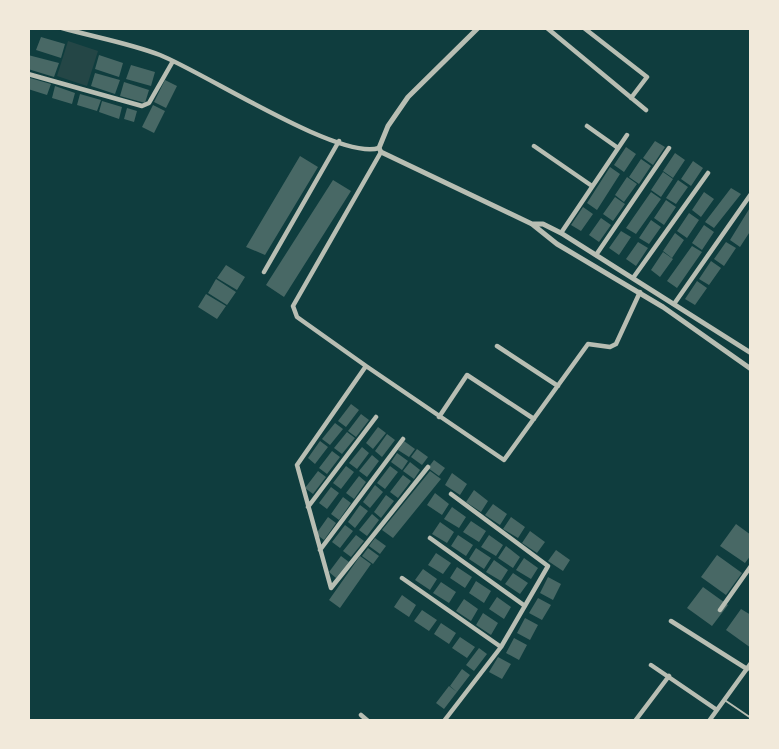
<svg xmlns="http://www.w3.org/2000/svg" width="779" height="749" font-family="'Golos Text',sans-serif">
  <rect width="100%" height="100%" fill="#0f3d3e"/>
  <path fill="#244646" d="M68,41L98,51L87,86L57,76Z"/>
  <path fill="#486865" d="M41,37L65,44L61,58L36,50Z
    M28,55L59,63L54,77L28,69Z
    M99,55L123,63L119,77L95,69Z
    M131,65L155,72L151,86L126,79Z
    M95,73L120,80L115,94L91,86Z
    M30,78L51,84L47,95L28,89Z
    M165,80L177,86L166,108L154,102Z
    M124,82L149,90L145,103L120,96Z
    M55,86L75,93L72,104L52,98Z
    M80,94L101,100L97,111L77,105Z
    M102,101L122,107L119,119L99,112Z
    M153,105L165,111L154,133L142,127Z
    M127,108L137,111L134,122L124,119Z
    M655,141L665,147L653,165L643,158Z
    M626,147L636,154L624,172L614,165Z
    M675,153L685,160L673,178L663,171Z
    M300,156L318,167L265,255L246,247Z
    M641,159L651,166L639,184L629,177Z
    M693,161L703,168L691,186L681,179Z
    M610,167L620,174L597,210L587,203Z
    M663,172L673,179L661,197L651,190Z
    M627,177L637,184L624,202L615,195Z
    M333,180L351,191L284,297L266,285Z
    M678,180L688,187L676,204L666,198Z
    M731,188L741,194L714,228L705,222Z
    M651,192L661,199L636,234L626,228Z
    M704,192L714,199L701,217L692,210Z
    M615,197L625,204L613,221L603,214Z
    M666,200L676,207L664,225L654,218Z
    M751,206V230L740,247L730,240Z
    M583,207L593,214L581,231L571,225Z
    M689,213L699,220L687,238L677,231Z
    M601,218L611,225L599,242L589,235Z
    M651,220L661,227L649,244L639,238Z
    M704,225L714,232L702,250L692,243Z
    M621,231L631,237L619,255L609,248Z
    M675,233L684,240L672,258L663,251Z
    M638,242L648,248L636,266L626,259Z
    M726,242L736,248L724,266L714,259Z
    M692,246L702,252L677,288L667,281Z
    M663,252L673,259L660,277L651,270Z
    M711,261L721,268L709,285L699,279Z
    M226,265L245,277L237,290L217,278Z
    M216,279L236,292L227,305L208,293Z
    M697,281L707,288L695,305L685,299Z
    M206,294L226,306L217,319L198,307Z
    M351,404L359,410L346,427L338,421Z
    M361,414L369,420L356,437L348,431Z
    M335,423L343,429L330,445L322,439Z
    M378,427L386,433L373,449L366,443Z
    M347,432L355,438L342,454L334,448Z
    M387,434L395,440L382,457L375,451Z
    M320,441L328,447L315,464L308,458Z
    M404,441L415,449L409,457L398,450Z
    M362,447L369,453L357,469L349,463Z
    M417,449L428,457L422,465L411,457Z
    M332,451L340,457L327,474L319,468Z
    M397,453L408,461L402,470L391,462Z
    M372,455L379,461L367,477L359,471Z
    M434,460L445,468L439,476L428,468Z
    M410,462L420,470L414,479L403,471Z
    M346,466L354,472L341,489L333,483Z
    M390,466L398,472L385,489L377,483Z
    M318,471L326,477L313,494L305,488Z
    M430,471L441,479L393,538L382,530Z
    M452,473L467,484L460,495L445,485Z
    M403,475L411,481L398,498L390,492Z
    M359,476L366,482L354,499L346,493Z
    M375,485L383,492L370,508L363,502Z
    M331,487L339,493L327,509L319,503Z
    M474,490L488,501L481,512L466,502Z
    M435,493L449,504L442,515L427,505Z
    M386,495L394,501L381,518L374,512Z
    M343,497L351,503L339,520L331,514Z
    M493,504L507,514L500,525L485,515Z
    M360,505L368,511L355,528L348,522Z
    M452,507L466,517L459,528L444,519Z
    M372,514L379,520L367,536L359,530Z
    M328,517L336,523L324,540L316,534Z
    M511,517L525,527L518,538L503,529Z
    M471,521L486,531L479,542L463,532Z
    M440,522L454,532L447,543L432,534Z
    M736,524L751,535V555L745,563L720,546Z
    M345,525L353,531L340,548L332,542Z
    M530,531L545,542L537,553L522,543Z
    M356,535L364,541L351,557L343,551Z
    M458,535L473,545L466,556L451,546Z
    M489,535L503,545L496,556L481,547Z
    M375,538L386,546L380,554L369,546Z
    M506,546L520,557L513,568L498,558Z
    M368,548L379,556L373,564L362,556Z
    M476,548L491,558L484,569L469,559Z
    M556,550L570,560L563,571L548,561Z
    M436,553L451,563L443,574L428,565Z
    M717,555L742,573L726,595L701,577Z
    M341,556L349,562L336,578L329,572Z
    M360,556L371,564L340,608L329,600Z
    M524,558L538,568L531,579L516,570Z
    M494,560L508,570L501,581L486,572Z
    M457,567L472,577L465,588L450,578Z
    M423,569L437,579L430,590L415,580Z
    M513,573L528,583L520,594L505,584Z
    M548,577L561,584L553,600L540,593Z
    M476,581L491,591L484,603L469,593Z
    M441,582L456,592L449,603L433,593Z
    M703,587L728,605L712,626L687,608Z
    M402,595L416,605L409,617L394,607Z
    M497,597L511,607L504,619L489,609Z
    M538,598L551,605L542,620L529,613Z
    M464,599L478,609L471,621L456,611Z
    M741,609L751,615V648L726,630Z
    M422,610L437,620L429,631L414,621Z
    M483,613L498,623L491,635L476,625Z
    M525,618L538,625L530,640L517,633Z
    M441,623L456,633L449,644L434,634Z
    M460,637L475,647L467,658L452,648Z
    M514,638L527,645L519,660L506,653Z
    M479,648L487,654L474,671L466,665Z
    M498,657L511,664L502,679L489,672Z
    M462,669L470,675L457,692L450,686Z
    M449,686L457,692L444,709L436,703Z"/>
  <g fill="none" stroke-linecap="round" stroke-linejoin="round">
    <path stroke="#b8beb3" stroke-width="2" d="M726,701L751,718"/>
    <path stroke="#b8beb3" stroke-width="4.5" d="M62,28C94,37 129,43 160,55C205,73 340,161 379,148
      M547,28L646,110
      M584,28L647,77L631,98
      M28,74L142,106L149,103L173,61
      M587,126L618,148
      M534,146L592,186
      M381,152L293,306L297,317L366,366L297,465L331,588L428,467
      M561,233L627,135
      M596,255L669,148
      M264,272L339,141
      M633,278L708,173
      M674,304L751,194
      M497,346L558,386
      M366,366L504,460L588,344L610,347L616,344L640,292
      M439,417L467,375L534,419
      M308,507L376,417
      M430,538L525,606
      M320,550L403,439
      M402,578L501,647
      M720,610L751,566
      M671,621L747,669
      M651,665L717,710
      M361,715L368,721
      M444,721L501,647L548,566L451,494
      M635,721L669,676
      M709,721L751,663"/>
    <path stroke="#b8beb3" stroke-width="5" d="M478,28L408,97L388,126L379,148L381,152L532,224L557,244L663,307L751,369
      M532,224H543L561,233L751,353"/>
  </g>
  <rect width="779" height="749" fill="none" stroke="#f1e9da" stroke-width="60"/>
</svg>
